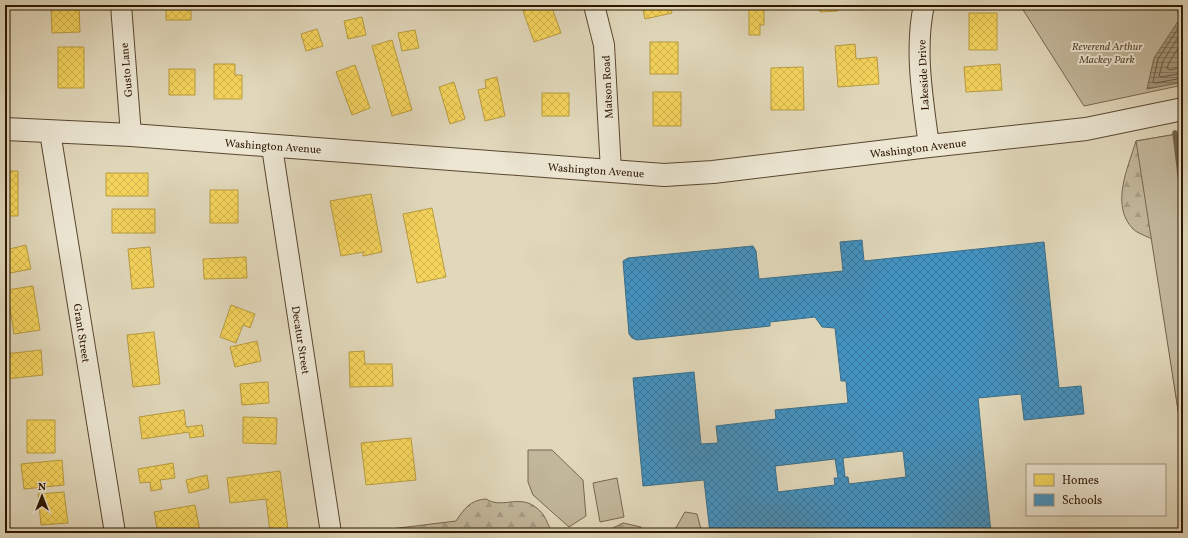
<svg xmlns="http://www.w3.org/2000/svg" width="1188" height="538" font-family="Vollkorn,serif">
  <defs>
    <pattern id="forest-firs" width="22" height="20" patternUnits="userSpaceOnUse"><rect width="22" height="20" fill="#c2b79b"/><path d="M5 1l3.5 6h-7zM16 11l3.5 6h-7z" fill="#a79d84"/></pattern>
    <pattern id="water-rules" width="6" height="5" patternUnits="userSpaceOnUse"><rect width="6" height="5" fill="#a3967b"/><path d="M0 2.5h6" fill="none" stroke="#857962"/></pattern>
    <pattern id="homes-cross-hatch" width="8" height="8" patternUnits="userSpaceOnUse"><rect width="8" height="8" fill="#f6d55c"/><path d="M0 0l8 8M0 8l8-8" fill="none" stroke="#d3b64e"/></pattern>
    <pattern id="schools-cross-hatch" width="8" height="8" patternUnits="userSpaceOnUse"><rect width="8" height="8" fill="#4393c3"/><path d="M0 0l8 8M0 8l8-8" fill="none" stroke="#38779c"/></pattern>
  </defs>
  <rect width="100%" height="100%" fill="#e1d8bb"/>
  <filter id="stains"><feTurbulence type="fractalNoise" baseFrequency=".005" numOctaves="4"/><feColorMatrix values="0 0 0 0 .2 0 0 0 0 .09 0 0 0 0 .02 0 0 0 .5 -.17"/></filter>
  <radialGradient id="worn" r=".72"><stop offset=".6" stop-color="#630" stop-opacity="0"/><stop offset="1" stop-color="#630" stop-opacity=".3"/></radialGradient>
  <path fill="url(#forest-firs)" stroke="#77664e" d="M1183,133V442L1152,239C1146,236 1137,233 1133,229C1110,205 1128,168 1136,141Z
    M486,499C502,509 517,495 534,506C548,515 545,524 554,533H358L456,521C464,509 470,500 486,499Z
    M623,523L641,527L643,533H578L579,530L603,533Z"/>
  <path fill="#c2b79b" stroke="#77664e" d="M1020,5H1183V85L1084,106Z
    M1183,133V442L1136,141Z
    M528,450H552L583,480L586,516L569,527L533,495L528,482Z
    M617,478L624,517L600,522L593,483Z
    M685,512L697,514L702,533H673Z"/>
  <path fill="url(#water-rules)" stroke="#73634a" d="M1177,5H1183V82L1147,89L1154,58L1179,20Z"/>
  <path fill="url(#homes-cross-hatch)" stroke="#b99c40" d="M51,5H79L80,32L52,33Z
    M166,5H191V20H166Z
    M541,5H551L561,33L534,42L523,11Z
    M642,5H670L672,13L645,19Z
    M749,5H764V25H760V35H749Z
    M819,5H838V11L820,12Z
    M969,13H997V50H969Z
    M362,17L366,35L348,39L344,21Z
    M317,29L323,46L306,51L301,34Z
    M415,30L419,48L402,51L398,33Z
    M392,40L412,110L392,116L372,46Z
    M650,42H678V74H650Z
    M855,44L856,59L877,57L879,84L838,87L835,46Z
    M58,47H84V88H58Z
    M214,64H235V75H242V99H214Z
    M1000,64L1002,90L966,92L964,67Z
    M355,65L370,108L352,115L336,72Z
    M803,67L804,110H771V68Z
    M169,69H195V95H169Z
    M497,77L505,116L485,121L478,90L486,88L485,80Z
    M454,82L465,119L450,124L439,87Z
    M653,92H681V126H653Z
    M542,93H569V116H542Z
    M5,171H18V216H5Z
    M106,173H148V196H106Z
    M210,190H238V223H210Z
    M371,194L382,252L363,256V252L341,256L330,201Z
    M432,208L446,277L417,283L403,214Z
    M112,209H155V233H112Z
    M26,245L31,269L5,274V250Z
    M150,247L154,287L132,289L128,249Z
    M246,257L247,278L204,279L203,259Z
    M33,286L40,330L14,334L7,290Z
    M231,305L255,314L250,328L243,325L236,343L220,337Z
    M154,332L160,384L133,387L127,335Z
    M257,341L261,361L235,367L230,347Z
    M41,350L43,375L5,379V354Z
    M364,351L365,364H392L393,386L350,387L349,352Z
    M268,382L269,403L242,405L240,384Z
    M184,410L186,427L202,425L204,436L190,438L189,432L142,439L139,417Z
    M243,417L277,418L276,444L243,443Z
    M27,420H55V453H27Z
    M411,438L416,480L366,485L361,443Z
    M62,460L64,485L24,489L21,464Z
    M173,463L175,478L160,480L162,489L151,491L150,482L140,483L138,469Z
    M280,471L288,529L270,532L266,499L230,503L227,478Z
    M207,475L209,488L189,493L186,480Z
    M64,492L68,523L41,525L38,494Z
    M195,505L200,531L158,533L154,512Z"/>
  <path fill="url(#schools-cross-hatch)" stroke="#3c6e88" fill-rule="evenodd" d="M862,240L864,261L1044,242L1059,388L1081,386L1084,414L1024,420L1021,394L978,398L991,533H710L704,480L643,486L633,378L694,372L701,444L718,443L716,426L776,419L775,410L848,403L846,381H841L835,328L822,327L815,317L770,322V326L637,340L632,338L629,334L623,261L628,258L753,246L756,251L759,279L843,271L840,242ZM903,451L906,477L849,484L848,477H845L843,458ZM835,459L838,478H834L835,485L778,492L775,466Z"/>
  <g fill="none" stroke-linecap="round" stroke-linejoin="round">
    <path stroke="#68563e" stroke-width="1" d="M1183,21L1158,59L1153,82L1155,83L1183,78
      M1183,30L1163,61L1159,76L1162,77L1183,73
      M1183,40L1169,63L1167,68L1170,70L1183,67"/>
    <path stroke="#73634a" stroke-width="5.5" d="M1175,133L1181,182L1183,185"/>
    <g stroke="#59462f" stroke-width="22">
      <path id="minor" d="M121,5L131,135
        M594,5L604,45L611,171
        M924,5C914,50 923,100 929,146
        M50,132L115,533
        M272,147L331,533"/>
    </g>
    <g stroke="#59462f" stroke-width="24">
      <path id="tertiary" d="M5,129L131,135L664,175L713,172L929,146L1086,129L1183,109"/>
    </g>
    <use href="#minor" stroke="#ece6d3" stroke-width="20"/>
    <use href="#tertiary" stroke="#ece6d3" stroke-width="22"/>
  </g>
  <g text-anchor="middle" stroke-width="4" stroke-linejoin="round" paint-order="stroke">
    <g font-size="11" font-style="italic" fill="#59462e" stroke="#ece6d3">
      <text x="1107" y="50">Reverend Arthur<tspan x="1107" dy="13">Mackey Park</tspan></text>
    </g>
    <g font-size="11" fill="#2c1600" stroke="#ece6d3">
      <text transform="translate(126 70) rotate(-95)" y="4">Gusto Lane</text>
      <text transform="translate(923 75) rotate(-93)" y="4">Lakeside Drive</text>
      <text transform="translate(607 87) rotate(-93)" y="4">Matson Road</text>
      <text transform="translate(273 146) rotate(4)" y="4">Washington Avenue</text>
      <text transform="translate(918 148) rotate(-7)" y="4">Washington Avenue</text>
      <text transform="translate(596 170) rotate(4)" y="4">Washington Avenue</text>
      <text transform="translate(82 333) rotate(81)" y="4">Grant Street</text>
      <text transform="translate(301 340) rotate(81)" y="4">Decatur Street</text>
    </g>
  </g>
  <rect width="1188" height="538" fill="none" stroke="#e1d8bb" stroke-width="20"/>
  <rect x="6" y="6" width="1176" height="526" fill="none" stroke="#2c1600" stroke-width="2"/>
  <rect x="10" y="10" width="1168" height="518" fill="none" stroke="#2c1600"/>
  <rect x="1026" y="464" width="140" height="52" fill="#ece6d3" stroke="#9f937f"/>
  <rect x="1034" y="474" width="20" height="12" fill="#f6d55c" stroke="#9f937f"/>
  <text x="1062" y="484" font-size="12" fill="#2c1600">Homes</text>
  <rect x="1034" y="494" width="20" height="12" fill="#4393c3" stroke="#9f937f"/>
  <text x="1062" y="504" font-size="12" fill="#2c1600">Schools</text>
  <g transform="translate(42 496)" stroke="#ece6d3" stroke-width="3" paint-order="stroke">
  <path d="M0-3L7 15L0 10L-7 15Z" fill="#2c1600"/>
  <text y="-6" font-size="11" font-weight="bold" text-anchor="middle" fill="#2c1600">N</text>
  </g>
  <rect width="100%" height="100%" filter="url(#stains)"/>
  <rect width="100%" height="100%" fill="url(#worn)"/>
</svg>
